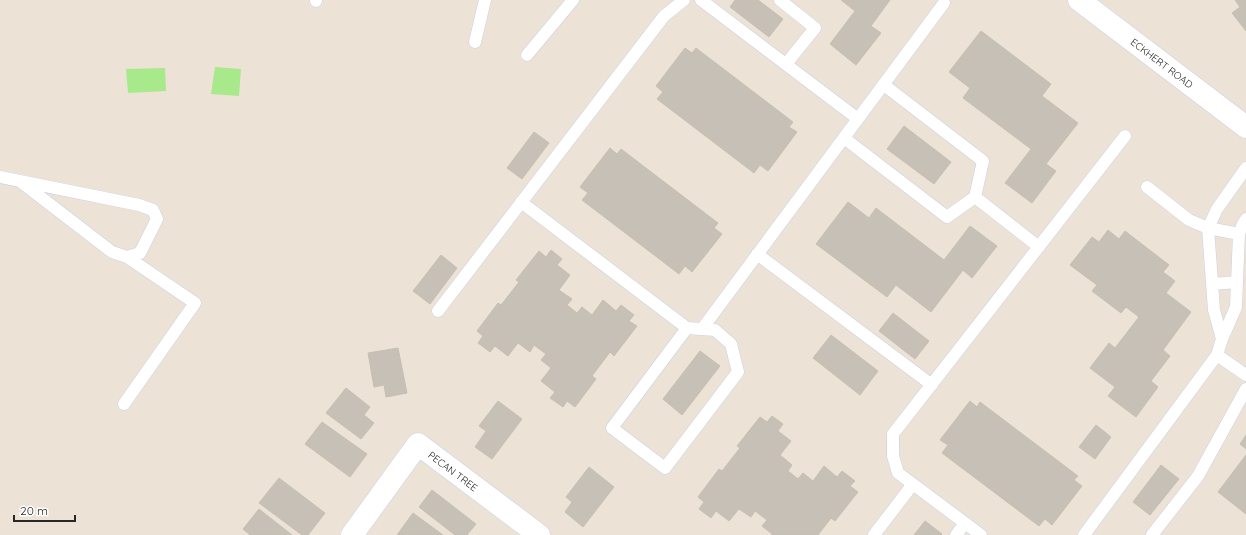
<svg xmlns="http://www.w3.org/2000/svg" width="1246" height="535" font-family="Quicksand,sans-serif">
  <rect width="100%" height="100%" fill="#ece3d6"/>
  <path fill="#a8e98b" d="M215,67L241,69L239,96L211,94Z
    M165,68L166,91L128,93L126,69Z"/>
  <path fill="#c6c0b6" stroke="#c7bfb0" d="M735,0H758L783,19L769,37L730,7Z
    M841,0H890L871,26L881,33L856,65L830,44L855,11Z
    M1235,0H1246V31L1232,13L1240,7Z
    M981,31L1051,84L1042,96L1078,123L1046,164L1056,171L1032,203L1005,183L1031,149L963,98L970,88L949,72Z
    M685,48L692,53L696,48L793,122L789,127L797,132L768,171L760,165L754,173L657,99L663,92L656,86Z
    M904,126L951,162L934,184L887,149Z
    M534,132L549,143L522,179L507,168Z
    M610,148L617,154L621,149L718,223L714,228L722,234L692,272L685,266L679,274L582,200L588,193L580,187Z
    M848,202L869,218L876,208L944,260L970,226L997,246L972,278L963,270L931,312L896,285L887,297L816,244Z
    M1108,230L1119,239L1125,231L1169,265L1163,272L1175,281L1166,293L1191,312L1163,350L1170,356L1151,381L1158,387L1136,417L1108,396L1115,387L1090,368L1109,343L1115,348L1139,317L1126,307L1121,313L1092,291L1097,285L1070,265L1092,237L1099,242Z
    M551,250L562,259L557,265L570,275L559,290L572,299L567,305L577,313L582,307L592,315L603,300L616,311L621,305L634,315L629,321L637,326L614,356L610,352L592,376L596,379L575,407L567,401L563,407L550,398L555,392L541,381L551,368L541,360L546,354L534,345L530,352L518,343L508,356L495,346L490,352L478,343L483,336L477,331L498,303L501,305L519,282L516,280L539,251L546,257Z
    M441,255L457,268L430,304L413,291Z
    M893,313L929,341L915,359L879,331Z
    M831,335L878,371L860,395L813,358Z
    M398,348L407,393L386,397L384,385L374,387L368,353Z
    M700,351L720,366L682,415L663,399Z
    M346,388L370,407L364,415L374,423L361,439L326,413Z
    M498,401L522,419L492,459L475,447L486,431L479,426Z
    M970,401L977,407L980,402L1078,476L1074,480L1082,486L1052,525L1045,519L1039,526L942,453L948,445L940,440Z
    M772,416L783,424L778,431L791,441L780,455L792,465L788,471L798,479L803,473L813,481L824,466L837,477L842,471L855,481L850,486L858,492L835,521L831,518L818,535H771L772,534L762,526L767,520L755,511L751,517L739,509L729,521L716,511L711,518L699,509L704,502L698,497L719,469L722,471L740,448L737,446L760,417L767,422Z
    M322,422L367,454L350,477L305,444Z
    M1096,425L1111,437L1095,459L1079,447Z
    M1246,435V449L1240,444Z
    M1246,455V514L1218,492Z
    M1161,465L1179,479L1150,515L1133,502Z
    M589,467L614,487L583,527L565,512L572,502L566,497Z
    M279,478L325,513L308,535H302L259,503Z
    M432,490L476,524L467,535H455L419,507Z
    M259,509L292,535H250L243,529Z
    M413,513L443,535H397Z
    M925,521L942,534L941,535H914Z"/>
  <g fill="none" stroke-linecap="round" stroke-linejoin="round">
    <g stroke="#cbcfe2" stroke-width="13">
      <path id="lane" d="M701,0L858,119
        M780,0L815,28L786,64
        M316,1V0
        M475,42L485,0
        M527,55L573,0
        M884,85L983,161L975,197L1039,247
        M844,138L947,217L975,197
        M0,177L139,205L153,210L157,219L140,253L127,257L112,252L21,182
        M1147,187L1189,220L1208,228L1239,234
        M521,202L687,328L612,428L665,468L738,372L731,344L715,330L687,328
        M757,254L932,385
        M1212,284L1237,282
        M438,311L664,16L684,0
        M702,329L944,3
        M1222,339L1214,310L1208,228L1217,209L1246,168
        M1217,355L1246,375
        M124,404L195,303L127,257
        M874,535L913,484
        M956,535L965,523
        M981,535L898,473L893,456V434L1125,136
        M1084,535L1217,355L1222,339L1236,307L1239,234L1243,224L1246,219
        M1152,535L1198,476L1246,389"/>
    </g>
    <g stroke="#cbcfe2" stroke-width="23">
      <path id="street" d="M352,535L418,444L539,535"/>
    </g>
    <g stroke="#cbcfe2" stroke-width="23">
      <path id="secondary" d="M1079,0L1246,127"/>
    </g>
    <use href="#lane" stroke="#fff" stroke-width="12"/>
    <use href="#street" stroke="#fff" stroke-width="22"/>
    <use href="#secondary" stroke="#fff" stroke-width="22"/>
  </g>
  <g text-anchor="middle" stroke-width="3.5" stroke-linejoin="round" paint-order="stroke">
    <g font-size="10" fill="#272727" stroke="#fff">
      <text transform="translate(1162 63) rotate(37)" y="4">ECKHERT ROAD</text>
      <text transform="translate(453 471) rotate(37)" y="4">PECAN TREE</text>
    </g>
  </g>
  <path d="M14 515v6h61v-6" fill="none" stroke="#272727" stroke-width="2"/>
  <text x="20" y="515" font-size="12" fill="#272727" stroke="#ffffff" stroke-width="3" paint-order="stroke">20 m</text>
</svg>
